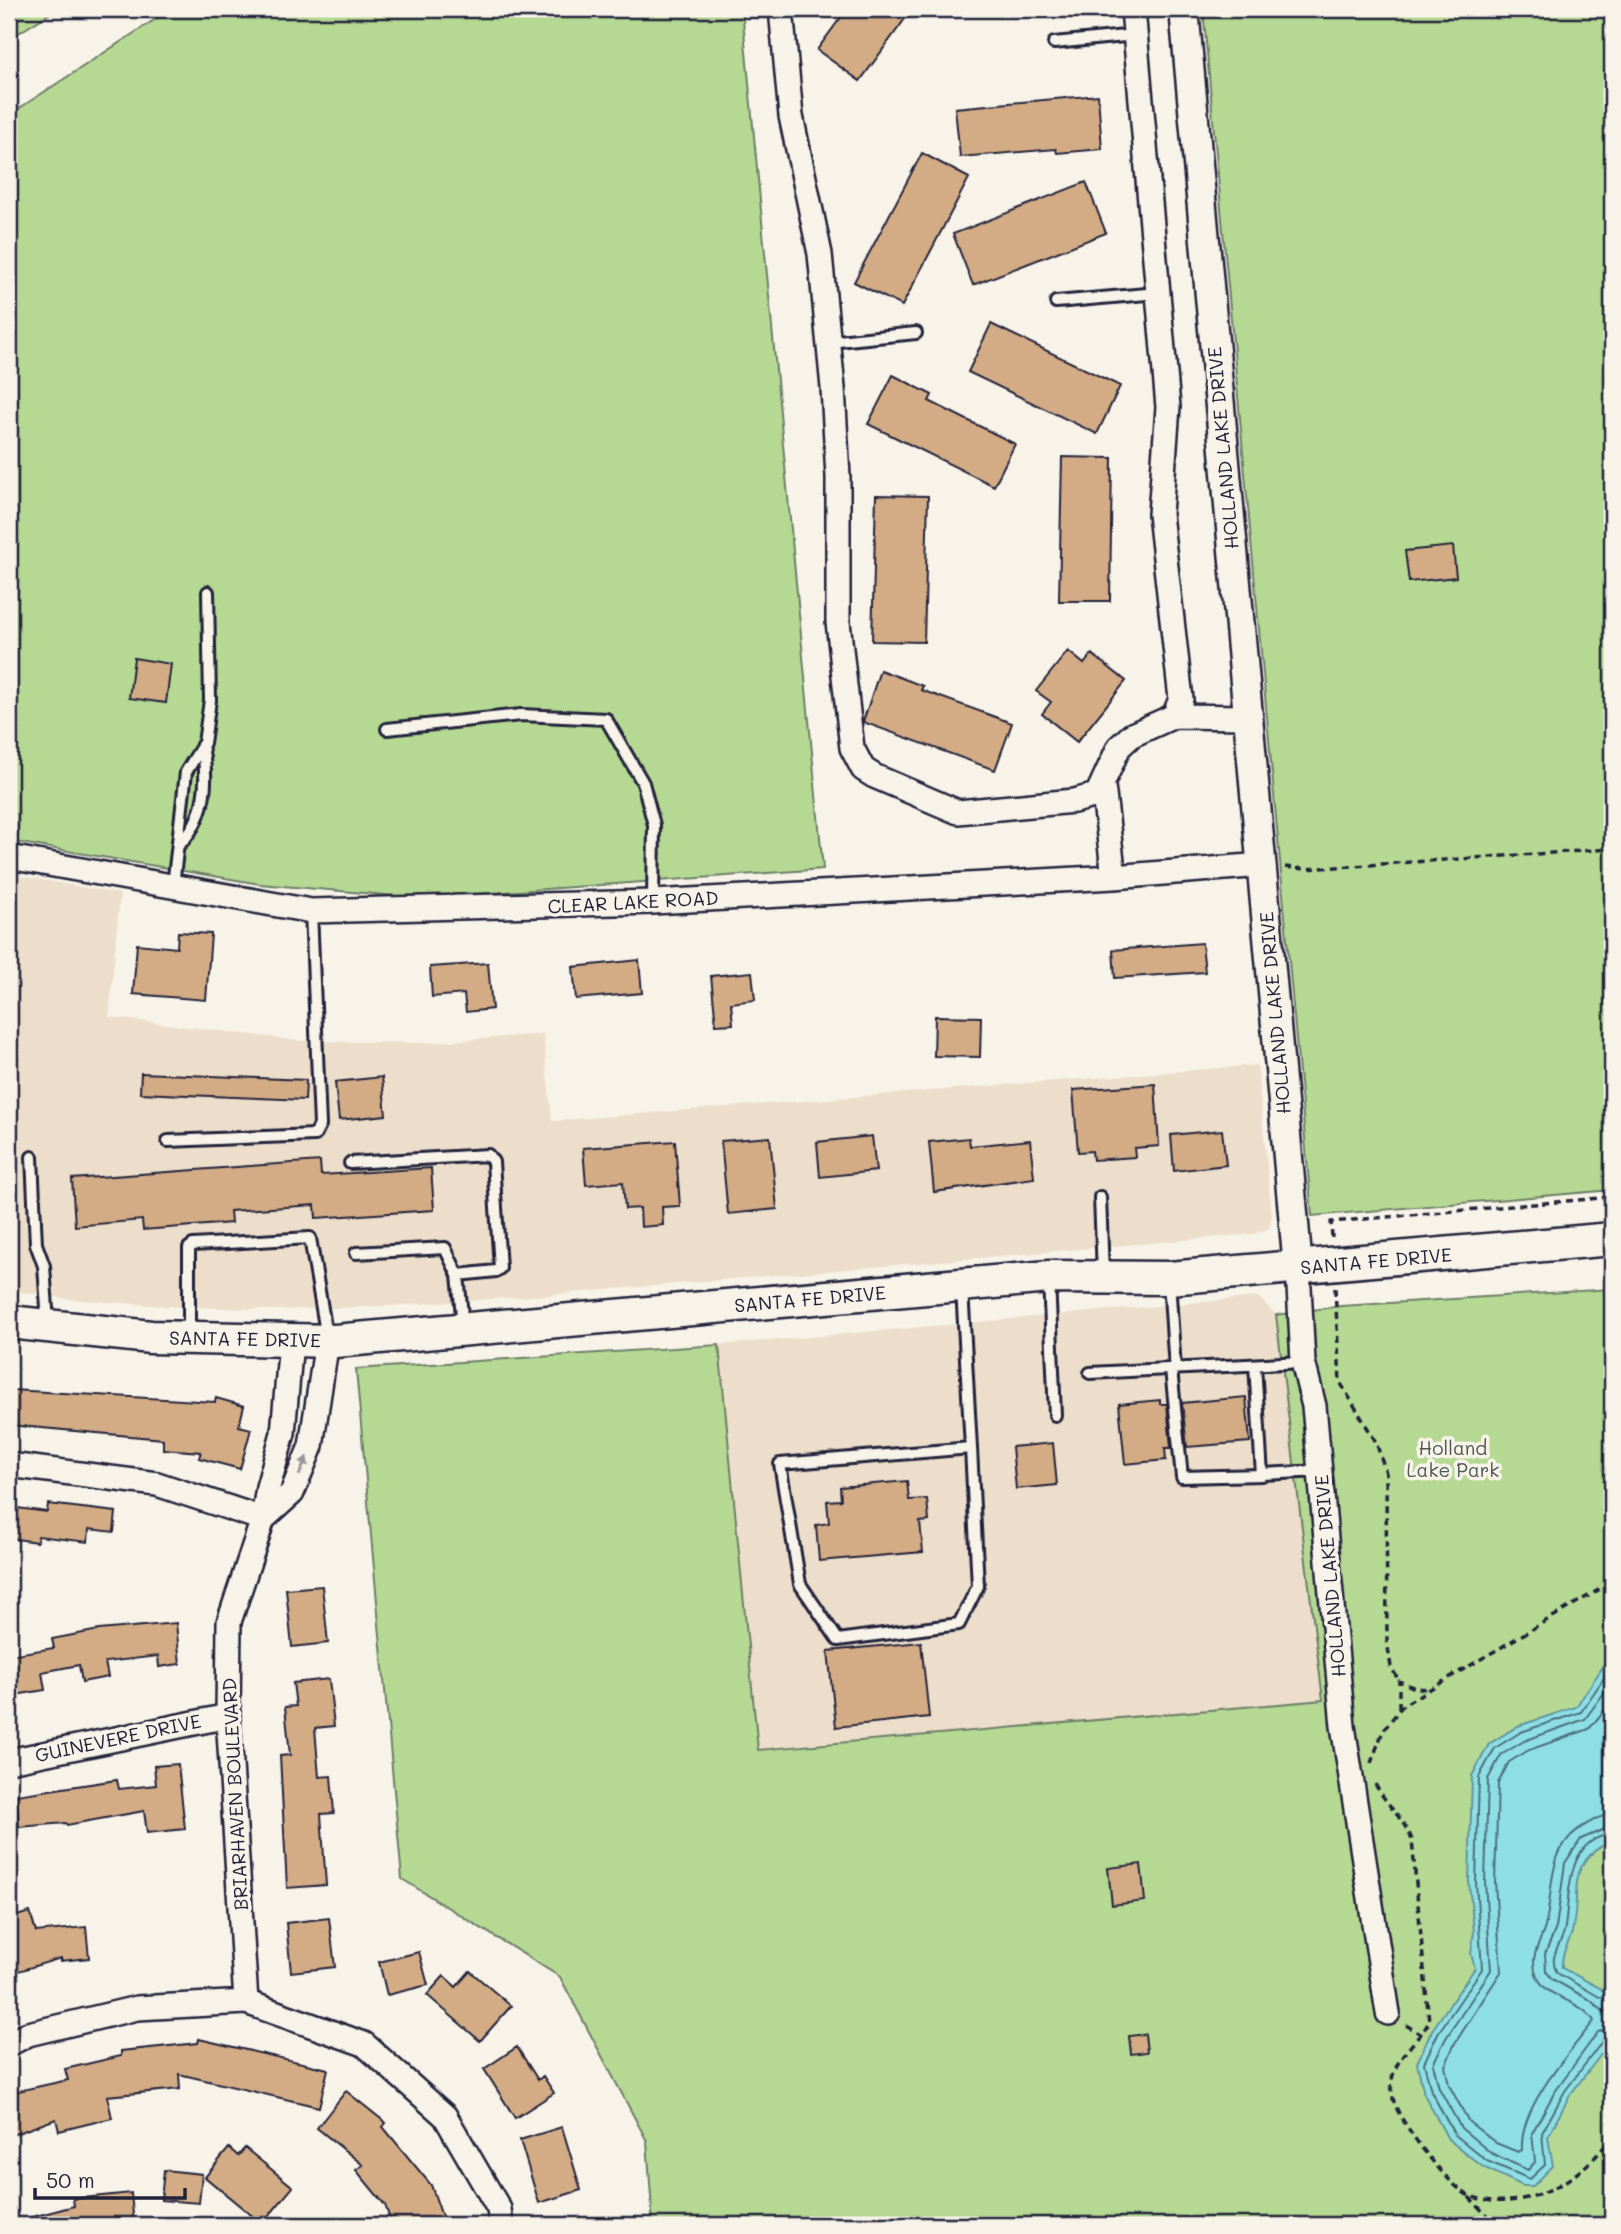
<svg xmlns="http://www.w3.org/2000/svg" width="1621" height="2234" font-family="Mali,sans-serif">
  <rect width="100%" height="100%" fill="#f7f3e8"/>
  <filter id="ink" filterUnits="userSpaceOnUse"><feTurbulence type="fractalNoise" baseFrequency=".0143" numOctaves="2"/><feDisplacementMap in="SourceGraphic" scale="14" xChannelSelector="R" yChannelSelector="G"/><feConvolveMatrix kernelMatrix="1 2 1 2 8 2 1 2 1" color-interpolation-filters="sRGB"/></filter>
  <g filter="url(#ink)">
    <path fill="#ecdeca" d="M9,874L120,894L109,1017L299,1041L424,1043L543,1034L552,1121L1257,1065L1272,1216L1269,1228L1254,1234L535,1296L390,1306L276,1310L165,1306L67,1299L9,1290Z
      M1258,1297L1276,1315L1324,1700L758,1750L719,1345Z"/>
    <path fill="#b5d993" stroke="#6c7e67" stroke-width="2" d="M9,9H57L9,39Z
      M171,9H742L823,869L421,898L260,884L9,841V115Z
      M1203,9H1612V1190L1312,1216Z
      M1612,1289V2225H653L647,2141L560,1977L402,1879L356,1369L719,1345L758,1750L1323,1700L1276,1315L1341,1306Z"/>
    <path fill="#8ddfe3" stroke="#6293a0" stroke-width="2" d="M1612,1653V1840C1562,1867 1583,1887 1572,1932C1568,1946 1561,1952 1562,1968L1600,1988L1612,2000V2040L1570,2095L1548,2137L1553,2166L1533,2186H1523L1483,2167L1448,2139L1424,2094L1417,2063L1432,2030L1475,1968L1471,1954L1474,1932L1469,1883L1472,1776L1489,1744L1518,1726L1576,1707Z"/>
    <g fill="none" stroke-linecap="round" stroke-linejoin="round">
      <path stroke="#4d6e7e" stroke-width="2" d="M1612,1666L1581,1712L1521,1732L1495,1748L1479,1777L1476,1883L1482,1969L1438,2033L1424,2063L1431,2091L1454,2134L1487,2161L1530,2179L1545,2165L1542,2133L1565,2091L1604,2039L1612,2036
        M1612,1682L1585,1719L1524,1741L1501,1755L1488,1779L1485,1882L1491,1970L1446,2038L1433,2064L1439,2088L1461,2128L1491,2153L1528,2170L1535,2162L1532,2133L1557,2088L1598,2032L1612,2028
        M1612,1701L1589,1729L1529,1750L1509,1762L1498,1783L1495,1882L1501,1972L1455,2043L1445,2066L1449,2085L1469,2122L1496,2143L1518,2152L1522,2150C1519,2107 1569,2053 1594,2021C1581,2000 1549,1999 1539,1980C1526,1957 1542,1943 1546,1923C1554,1885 1547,1845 1587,1824C1596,1819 1602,1815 1612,1815
        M1612,1826L1581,1839L1565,1863L1556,1928L1545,1954L1546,1971L1552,1979L1590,2000L1603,2011L1612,2013
        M1612,1834C1566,1839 1570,1893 1565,1927C1563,1944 1547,1955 1557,1973L1612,2004"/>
    </g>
    <path fill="#d3ac85" stroke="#22223b" stroke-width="2" d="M847,9H912L860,81L817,50Z
      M1098,95L1102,149L1057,153L1056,149L960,157L955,108Z
      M922,153L969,178L902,306L854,282Z
      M1086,182L1106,233L973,285L953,234Z
      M991,324L1120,386L1097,434L968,372Z
      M893,375L932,395L929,401L1015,444L994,486L868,424Z
      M1062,457L1112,458L1110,601H1059Z
      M876,495L928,496L924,642L872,641Z
      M1453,546L1456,577L1409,582L1405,551Z
      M1068,651L1084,664L1092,654L1126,681L1077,742L1042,714L1051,702L1036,691Z
      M134,658L171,664L166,703L129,698Z
      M880,670L923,686L921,690L1012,723L995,770L863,722Z
      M178,932L211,934L206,1000L133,994L137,944L177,948Z
      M1202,943L1205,972L1115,978L1113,950Z
      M639,960L642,993L576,999L573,967Z
      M488,963L492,1009L466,1012L464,994L432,997L430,967Z
      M752,972L755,1000L731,1003L733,1024L716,1025L711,976Z
      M935,1016L981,1017L980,1057L934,1056Z
      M141,1073L306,1080L305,1100L140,1093Z
      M382,1077L386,1115L339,1120L335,1082Z
      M1155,1084L1159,1146L1134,1148L1135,1157L1093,1160L1092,1151L1078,1152L1073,1090Z
      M1222,1130L1226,1165L1174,1171L1171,1135Z
      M872,1136L876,1171L820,1177L817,1142Z
      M770,1137L777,1209L728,1214L721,1141Z
      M969,1138L970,1146L1030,1140L1034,1178L934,1192L929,1142Z
      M675,1141L680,1206L662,1207L663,1225L641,1227L640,1208L625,1209L623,1182L586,1185L583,1148Z
      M320,1161L321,1175L431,1168L434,1210L316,1218L315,1205L230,1211L231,1223L143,1230L142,1220L75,1226L72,1179Z
      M12,1390L215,1402L216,1398L244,1406L239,1426L251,1429L240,1469L199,1458L201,1452L163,1449V1439L9,1425Z
      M1246,1397L1250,1442L1187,1447L1182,1403Z
      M1160,1400V1404H1167L1171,1448H1165L1166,1460L1125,1464L1119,1404Z
      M1053,1443L1057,1485L1016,1489L1012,1447Z
      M907,1481L909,1500L927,1499L929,1521L920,1522L923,1552L819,1561L816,1525L829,1523L827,1501L841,1500L840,1487Z
      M48,1504L116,1512L114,1532L89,1529L88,1542L38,1536L37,1542L9,1538V1507L47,1512Z
      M322,1586L328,1643L292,1647L286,1589Z
      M176,1623L180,1664L159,1667L158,1656L105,1662L108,1677L82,1682L79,1665L42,1672L45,1690L9,1696V1655L54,1648L52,1639L99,1630Z
      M921,1642L929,1717L836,1727L828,1651Z
      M329,1679L334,1726L315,1728L319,1777L331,1776L334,1813L321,1814L326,1885L287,1888L280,1756L290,1755L285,1707L296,1706L293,1683Z
      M178,1764L185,1829L147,1833L144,1811L67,1825L66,1823L19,1827L16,1795L117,1780L119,1789L156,1785L154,1766Z
      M1141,1864L1145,1901L1112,1905L1108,1868Z
      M30,1912L36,1932L86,1927L89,1958L61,1961V1958L9,1974V1935L14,1933L10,1918Z
      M329,1918L335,1967L291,1972L286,1923Z
      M419,1952L428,1985L387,1995L379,1962Z
      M470,1971L511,2006L480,2041L427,1995L444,1976L456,1987Z
      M1145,2034L1147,2052L1131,2054L1129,2036Z
      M199,2039L328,2069L319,2107L179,2074L180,2089L107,2096L112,2118L59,2131L56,2119L9,2136V2093L68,2080L65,2069L121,2056V2051L198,2043Z
      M517,2047L538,2080L543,2076L554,2093L515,2118L484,2069Z
      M346,2091L386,2123L383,2127L431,2185L445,2225H392L385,2205L356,2170L363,2165L317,2128Z
      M562,2127L581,2190L539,2203L520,2140Z
      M229,2148L238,2156L245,2148L293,2187L262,2224L205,2177Z
      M164,2170L202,2174L199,2203L161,2200Z
      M131,2193L134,2225H22L21,2220L74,2206L73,2199Z"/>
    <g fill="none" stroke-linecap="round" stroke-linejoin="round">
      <g stroke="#22223b" stroke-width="16">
        <path id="service" d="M1054,43L1135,35
          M1056,302L1158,293
          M828,342L916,333
          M387,729L521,715L606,719L643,783L654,825L653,902
          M178,846C206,819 209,782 202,745
          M173,886L186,772L204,743L210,700L208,592
          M168,1141L315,1135L320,1125L311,911
          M32,1157L36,1244L44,1266L48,1323
          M350,1163L488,1155L493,1162L500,1268L496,1271L458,1275L463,1326
          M1100,1197L1103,1274
          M356,1253L445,1248L458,1275
          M1049,1280L1055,1415
          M1169,1281L1175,1369
          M962,1288L971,1448L780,1464L800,1584L838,1640L959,1624L978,1586L971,1448
          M189,1334V1248L193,1245L310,1238L327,1338
          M1171,1369L1182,1477L1262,1475L1255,1365
          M1090,1373L1303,1362
          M1263,1474L1320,1471"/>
      </g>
      <g stroke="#22223b" stroke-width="28">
        <path id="minor" d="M781,9L791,116L820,254L833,388L838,477V622L852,748L863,769L874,776L958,812L1074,801L1097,795L1119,747L1132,735L1174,716L1181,699L1160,514L1168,407L1133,9
          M1174,716L1247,717
          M1103,786L1114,877
          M9,857L311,911L653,902L1114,877L1262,865
          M1298,1268L1303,1362L1314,1406L1343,1726L1388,2013
          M9,1465L157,1484L263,1519
          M263,1519L292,1493L311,1446L327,1341
          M9,1761L228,1716
          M246,2002L228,1716L229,1622L263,1519L268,1487L283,1433L291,1341
          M9,2044L28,2034L137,2008L246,2002L364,2044L445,2116L499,2209L501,2225"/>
      </g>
      <g stroke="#22223b" stroke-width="33">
        <path id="tertiary" d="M1184,9L1298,1268"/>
      </g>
      <g stroke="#22223b" stroke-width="37">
        <path id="secondary" d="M9,1322L151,1337L335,1341L1049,1277L1169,1278L1612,1239"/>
      </g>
      <path stroke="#22223b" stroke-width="3.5" stroke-dasharray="7 5" stroke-linecap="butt" d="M1285,867L1306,869L1612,849
        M1332,1238L1331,1222L1612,1197
        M1335,1288L1340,1382L1376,1442L1386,1473L1387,1641L1391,1667L1399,1681
        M1399,1708V1681L1415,1688L1429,1689
        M1371,1763L1383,1731L1403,1705L1612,1582
        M1375,1784C1386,1804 1404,1819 1412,1840L1429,2022C1419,2040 1399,2054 1393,2075C1387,2098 1400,2116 1412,2134C1421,2148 1455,2191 1470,2196C1523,2215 1583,2180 1612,2136
        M1406,2025L1422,2035
        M1469,2197L1496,2225"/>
      <use href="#service" stroke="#f7f3e8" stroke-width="10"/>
      <use href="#minor" stroke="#f7f3e8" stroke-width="23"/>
      <use href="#tertiary" stroke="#f7f3e8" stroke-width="28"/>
      <use href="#secondary" stroke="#f7f3e8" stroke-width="32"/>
    </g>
    <defs><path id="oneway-solid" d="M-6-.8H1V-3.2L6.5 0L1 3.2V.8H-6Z" transform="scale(1.75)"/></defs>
    <use fill="#97959a" href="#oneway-solid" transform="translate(303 1466) rotate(-68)"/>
  </g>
  <g text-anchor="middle" stroke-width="7" stroke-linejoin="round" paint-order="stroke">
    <g font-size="19" fill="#22223b" stroke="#f7f3e8">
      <text transform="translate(1223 448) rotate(-95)" y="7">HOLLAND LAKE DRIVE</text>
      <text transform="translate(633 902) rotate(-3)" y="7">CLEAR LAKE ROAD</text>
      <text transform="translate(1275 1013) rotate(-95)" y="7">HOLLAND LAKE DRIVE</text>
      <text transform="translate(1376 1261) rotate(-5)" y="7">SANTA FE DRIVE</text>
      <text transform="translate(810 1299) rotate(-5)" y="7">SANTA FE DRIVE</text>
      <text transform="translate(245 1339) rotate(1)" y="7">SANTA FE DRIVE</text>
      <text transform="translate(1330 1576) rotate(-95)" y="7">HOLLAND LAKE DRIVE</text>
      <text transform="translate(118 1738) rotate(-12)" y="7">GUINEVERE DRIVE</text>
      <text transform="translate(235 1794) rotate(-93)" y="7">BRIARHAVEN BOULEVARD</text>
    </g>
    <g font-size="19" fill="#4e5955" stroke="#f7f3e8">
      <text x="1453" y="1455">Holland<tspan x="1453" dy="22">Lake Park</tspan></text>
    </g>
  </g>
  <rect width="1621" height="2234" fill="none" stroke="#f7f3e8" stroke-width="35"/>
  <rect x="18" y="18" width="1586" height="2199" fill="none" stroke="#22223b" stroke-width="2.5" filter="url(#ink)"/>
  <path d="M35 2188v10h150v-10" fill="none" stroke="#22223b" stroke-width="3.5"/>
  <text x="46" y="2188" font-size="21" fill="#22223b" stroke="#f7f3e8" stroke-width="5" paint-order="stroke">50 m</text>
</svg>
